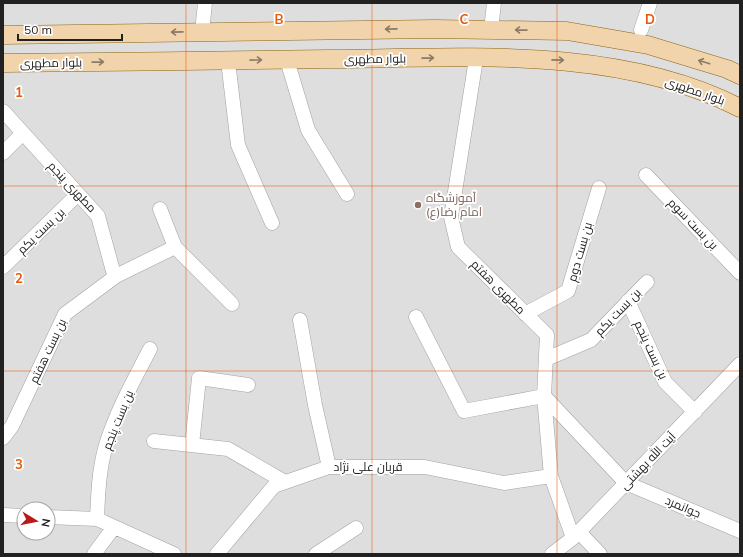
<svg xmlns="http://www.w3.org/2000/svg" width="743" height="557" font-family="Mulish,Cairo,sans-serif">
  <rect width="100%" height="100%" fill="#f0eee8"/>
  <path fill="#dfdede" fill-rule="evenodd" d="M3,3H740V554H3ZM24,509H48V533H24Z"/>
  <g fill="none" stroke-linecap="round" stroke-linejoin="round">
    <g stroke="#a2a2a2" stroke-width="15">
      <path id="minor" d="M491,30L494,3
        M641,30L650,3
        M202,32L205,3
        M476,59L451,217L458,247L547,335L544,396L626,483L740,531
        M287,60L308,130L347,194
        M228,61L238,145L272,223
        M3,111L98,216L113,271L116,276
        M3,153L22,134
        M646,175L740,273
        M160,209L175,247L232,304
        M3,267L78,194
        M628,301L665,382L695,412
        M525,314L568,291L599,188
        M416,317L464,411L544,396L551,476L573,538
        M300,320L315,405L329,467
        M546,359L591,340L647,282
        M3,438L12,426L65,314L116,276L175,247
        M154,441L228,449L285,482
        M192,445L199,378L248,385
        M3,515L24,516
        M48,517L97,519L174,554
        M97,519C98,494 99,469 106,445C116,412 134,380 150,349
        M579,532L600,554
        M94,554L114,527
        M217,554L274,486L329,467H425L504,483L551,476
        M316,554L356,528
        M552,554L573,538L740,364"/>
    </g>
    <g stroke="#8c6512" stroke-width="19">
      <path id="major" d="M3,35L435,29L567,31L648,45L727,69L740,75
        M3,63C111,62 220,61 328,59C462,58 618,45 740,108"/>
    </g>
    <use href="#minor" stroke="#fff" stroke-width="14"/>
    <use href="#major" stroke="#f2d4ac" stroke-width="18"/>
  </g>
  <defs><path id="oneway-shaft" d="M-6 0H5M1.5-3L5.5 0L1.5 3" fill="none" stroke-width="1.6" stroke-linecap="round" stroke-linejoin="round"/></defs>
  <g stroke="#8a7a66">
    <use href="#oneway-shaft" transform="translate(391 29) rotate(179)"/>
    <use href="#oneway-shaft" transform="translate(521 30) rotate(-179)"/>
    <use href="#oneway-shaft" transform="translate(177 32) rotate(179)"/>
    <use href="#oneway-shaft" transform="translate(428 58) rotate(-1)"/>
    <use href="#oneway-shaft" transform="translate(256 60) rotate(-1)"/>
    <use href="#oneway-shaft" transform="translate(558 60) rotate(1)"/>
    <use href="#oneway-shaft" transform="translate(98 62) rotate(-1)"/>
    <use href="#oneway-shaft" transform="translate(704 62) rotate(-163)"/>
  </g>
  <path fill="none" stroke="#e8590c" stroke-width="1" stroke-opacity="0.55" d="M186,3V554M372,3V554M557,3V554M3,186H740M3,371H740"/>
  <circle fill="#8d6e63" stroke="#fff" stroke-width="1.5" cx="418" cy="205" r="4"/>
  <g text-anchor="middle" stroke-width="3.5" stroke-linejoin="round" paint-order="stroke">
    <g font-size="12" fill="#212121" stroke="#fff">
      <text transform="translate(375 59) rotate(-1)" y="4">بلوار مطهری</text>
      <text transform="translate(51 63) rotate(-1)" y="4">بلوار مطهری</text>
      <text transform="translate(695 91) rotate(19)" y="4">بلوار مطهری</text>
      <text transform="translate(72 187) rotate(47)" y="4">مطهری پنجم</text>
      <text transform="translate(693 224) rotate(46)" y="4">بن بست سوم</text>
      <text transform="translate(41 231) rotate(-44)" y="4">بن بست یکم</text>
      <text transform="translate(580 252) rotate(-74)" y="4">بن بست دوم</text>
      <text transform="translate(498 287) rotate(45)" y="4">مطهری هفتم</text>
      <text transform="translate(618 312) rotate(-46)" y="4">بن بست یکم</text>
      <text transform="translate(651 350) rotate(65)" y="4">بن بست پنجم</text>
      <text transform="translate(48 351) rotate(-65)" y="4">بن بست هفتم</text>
      <text transform="translate(118 420) rotate(-68)" y="4">بن بست پنجم</text>
      <text transform="translate(648 461) rotate(-46)" y="4">آیت الله بهشتی</text>
      <text x="368" y="471">قربان علی نژاد</text>
      <text transform="translate(683 507) rotate(23)" y="4">جوانمرد</text>
    </g>
    <g font-size="12" fill="#785e54" stroke="#fff" text-anchor="start">
      <text x="426" y="202">آموزشگاه<tspan x="426" dy="14">امام رضا(ع)</tspan></text>
    </g>
  </g>
  <g font-size="13" text-anchor="middle" font-weight="bold" fill="#e8590c" stroke="#fff" stroke-width="3.5" stroke-linejoin="round" paint-order="stroke">
    <text x="279" y="24">B</text>
    <text x="464" y="24">C</text>
    <text x="650" y="24">D</text>
    <text x="19" y="97">1</text>
    <text x="19" y="283">2</text>
    <text x="19" y="469">3</text>
  </g>
  <rect width="743" height="557" fill="none" stroke="#212121" stroke-width="8"/>
  <g transform="translate(36 521) rotate(100)"><circle r="19" fill="#ffffff" stroke="#a6a6a6"/>
  <path d="M0-3L7 15L0 10L-7 15Z" fill="#ba1a18"/>
  <text y="-6" font-size="11" font-weight="bold" text-anchor="middle" fill="#212121">N</text>
  </g>
  <path d="M18 34v6h104v-6" fill="none" stroke="#212121" stroke-width="2"/>
  <text x="24" y="34" font-size="12" fill="#212121" stroke="#ffffff" stroke-width="3" paint-order="stroke">50 m</text>
</svg>
